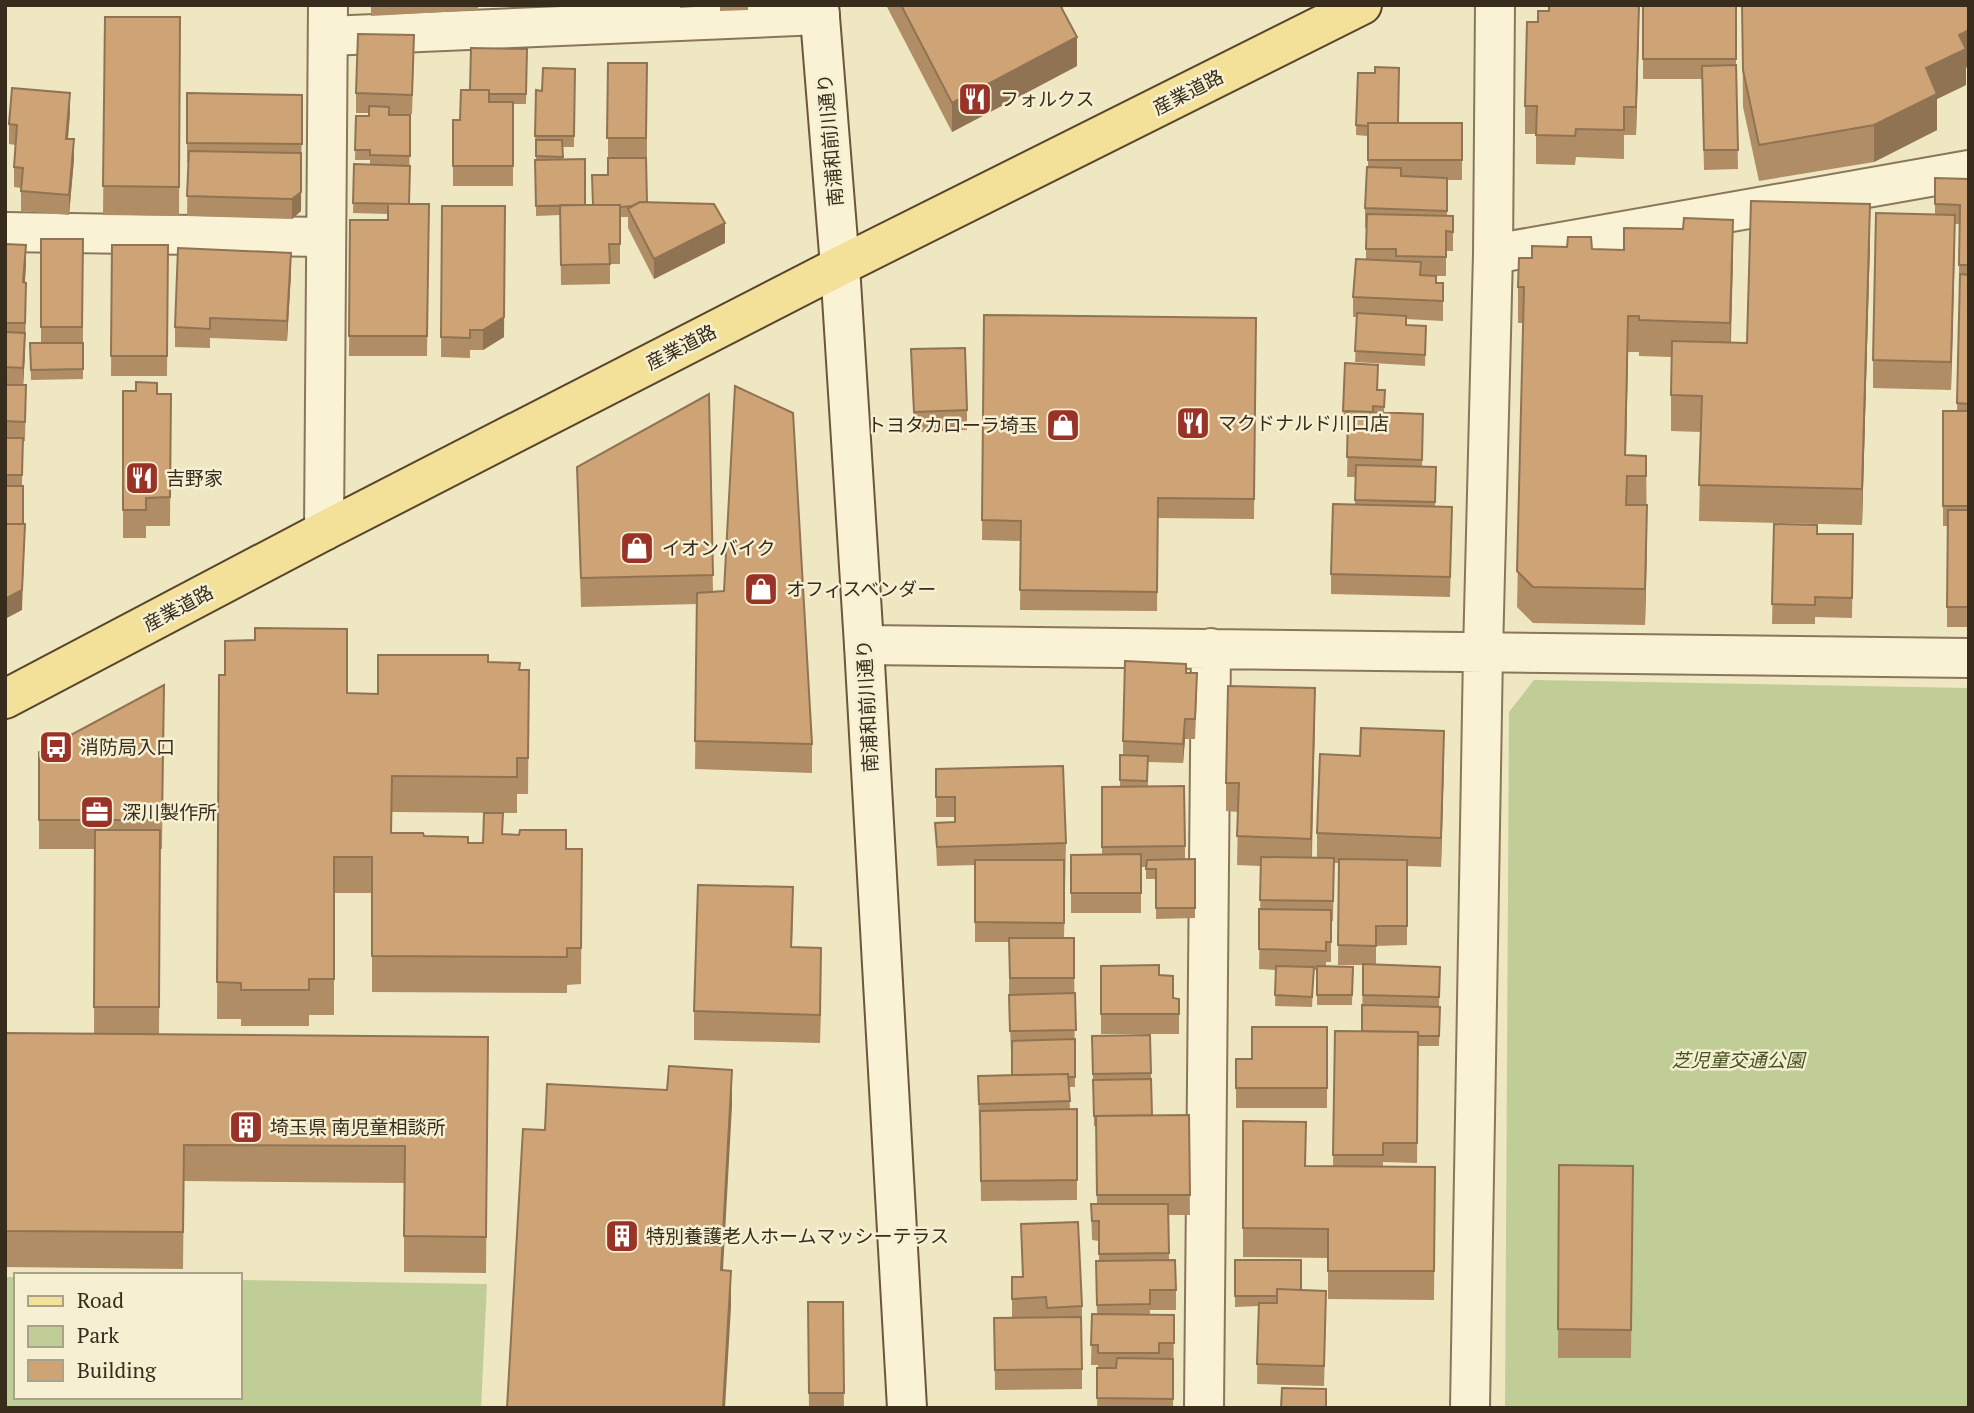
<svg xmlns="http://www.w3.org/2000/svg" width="1974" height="1413" font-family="'PT Serif','Noto Sans JP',serif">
  <rect width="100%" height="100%" fill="#efe6c2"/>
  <path fill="#c1cd96" d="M1534,680L1969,688V1408H1505L1509,712Z
    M5,1277H16V1397H240V1280L487,1284L481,1408H5Z"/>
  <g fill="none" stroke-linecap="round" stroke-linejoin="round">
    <g stroke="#897759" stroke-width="42">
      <path id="street" d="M328,36L820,15
        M5,232L326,237
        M1493,254L1969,170
        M324,531L328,5
        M864,645L1969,658
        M1204,1408L1211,648
        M1470,1408L1483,653L1493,254L1495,5"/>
    </g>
    <g stroke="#6b583c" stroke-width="42">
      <path id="secondary" d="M819,5L840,266L864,645L907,1408"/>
    </g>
    <g stroke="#57452d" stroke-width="42">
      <path id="primary" d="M5,699L324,531L840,266L1362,5"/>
    </g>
    <use href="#street" stroke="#f9f2d5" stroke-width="38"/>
    <use href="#secondary" stroke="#f9f2d5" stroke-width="38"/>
    <use href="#primary" stroke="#f3e099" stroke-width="38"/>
  </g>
  <path fill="#b18d66" d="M371,5H478V10L371,16Z
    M680,5H710V6L680,8Z
    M720,5H748V10L720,11Z
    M886,5H1066L1062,8L1077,66L952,132Z
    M1643,5H1736V65L1738,169L1704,170L1702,79H1643Z
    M1742,5L1966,68V85L1937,99V130L1874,162L1759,181L1743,107Z
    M105,17H180L179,216L103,215Z
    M1639,28L1636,135H1624V159L1576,157L1575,165L1536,164V134H1525V106Z
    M527,49L526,104H513V186H453V120H460L470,90Z
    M414,55L412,114H389V115H410L409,204H429L427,356H349L350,220H388V214L353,213L354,164L370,165V160H355L356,116H369V113H356V93Z
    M608,63H647V202L725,243L654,279L628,228V217H620V264H610V284L561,285L560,215L536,216V146H535L536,90L542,91L575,69L574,147H562L563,159L585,205H593L608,175Z
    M1375,73L1398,123H1462V180H1447V216H1453V251H1446V276H1436V283H1443V321L1406,319V325L1426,326L1425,366L1355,362L1357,317H1353V297L1366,259V228H1365V208L1368,167V136L1356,135V125Z
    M187,93L302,95L301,211L292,219L187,216L188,163H187Z
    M70,113L68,139L74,159L69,215L21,211V188L14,187V167L16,145L9,144V124Z
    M1935,178L1969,179V627H1947V526H1943V411H1957L1960,284H1959V224H1955L1951,390L1873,388V360L1935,214Z
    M442,206L504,337L483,350H470V358L441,357Z
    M41,239H83V379L31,380L30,343H41Z
    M1870,240L1862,525L1699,521L1701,432L1671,431V357L1639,356V352H1628L1626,455L1646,456L1647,542L1645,625L1533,623L1517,607L1523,323H1518V287L1532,258L1592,249L1733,256L1731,343H1747Z
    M5,244L26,265L25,282V353L23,385H26L25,441H23L22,485H5Z
    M112,245H168L167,376H111Z
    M291,273L287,341L210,338V348L175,347V327Z
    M984,315L1256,318L1254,519L1158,518L1157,611L1020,610L1021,541L982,540Z
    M911,349L967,410V430L914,432Z
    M1345,363L1378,390H1385L1384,412L1423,434L1422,466L1436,467L1435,507L1452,527L1450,597L1331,594V574L1355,504V477H1347L1348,421H1343Z
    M136,382L157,394H171L170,526H146V538H123V391H136Z
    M709,394L713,592L812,744V773L695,769L697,604L581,607L577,467Z
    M1774,524L1817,534H1853L1852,618L1815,617V624H1772Z
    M488,662L520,670H529L528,794H517V813L392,812V833L468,843H483L503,834L566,849H582L581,984L567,985V993L372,992V893H334V1015H309V1026H241V1019H217L219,675L347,693L378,694Z
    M1186,673L1197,693L1195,739H1185L1183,763L1148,762V786L1185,846V860L1195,859V918L1156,919V879H1146V867H1141V913H1071V855L1102,854V787H1120V755H1123V741Z
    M164,685L162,849H160L159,1034L488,1073L486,1273L404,1272V1183L184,1181L183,1269L5,1267V1033L94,1034L95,849H39V752Z
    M1315,717L1312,857L1317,858V833L1444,759L1441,867L1407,866V945L1376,946V965L1440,967L1439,1007H1440L1439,1046H1418L1417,1163L1383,1162V1166L1435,1167L1434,1300L1328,1299V1258L1243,1257V1121L1306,1166H1333L1335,1031H1362L1363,965H1338L1339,863H1334L1333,921H1331V962H1326V966L1353,967L1352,1005H1317V970H1314L1312,1007L1275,1006L1276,970L1259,969L1261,866L1237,865L1238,812L1226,811V783Z
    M936,769L1066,843L1064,938H1074L1075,1087H1069L1070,1110L1077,1109V1200L981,1201L980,1124H979L978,1076L1012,1075L1009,1005V942H975V865L937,866L935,823L955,822V817H936Z
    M793,916L792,947L821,977L820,1043L694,1040V1011Z
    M1101,966L1159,975L1173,998L1179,999V1034H1101Z
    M1327,1027V1108H1236V1059H1252Z
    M1150,1035L1152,1115H1189L1190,1215H1168L1169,1260L1176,1290V1310H1150V1315H1174L1173,1408H1097L1098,1365H1091L1092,1314H1097L1096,1261H1099V1241L1092,1240L1091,1204H1097L1096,1126H1094L1092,1036Z
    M1559,1165L1633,1166L1631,1358H1558Z
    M1021,1224L1082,1306V1389L995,1390L994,1318H1012V1277H1023Z
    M1235,1260L1301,1290L1326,1311L1324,1386L1257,1384L1258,1306L1235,1307Z
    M808,1302H843L844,1408H809Z"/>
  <path fill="#907353" d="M1639,5V28L1636,135V107Z
    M1969,30V66L1966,68V85L1937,99V130L1874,162V125L1926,68L1959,35Z
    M1077,37V66L952,132V103Z
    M70,93V113L66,159V139Z
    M74,139V159L69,215V195Z
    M301,173V211L292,219V199Z
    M1870,204V240L1862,525V489Z
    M1955,215V243L1951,390V362Z
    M1733,220V256L1730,359V323Z
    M725,223V243L654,279V259Z
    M505,226L504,337L483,350V330Z
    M26,245V265L23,302V282Z
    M291,253V273L287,341V321Z
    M26,283L25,353L23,388V368Z
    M1628,316V352L1625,491V455Z
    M1647,505V542L1645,625V589Z
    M25,524L22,610L5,619V599Z
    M1315,688V717L1311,867V839Z
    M1185,719V739L1183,763V744Z
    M1444,731V759L1441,867V838Z
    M821,948V977L820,1043V1015Z
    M732,1070V1106L721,1306V1270Z
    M731,1271V1307L725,1408H723Z"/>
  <path fill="#cea477" stroke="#907353" stroke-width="2" d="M901,5H1060L1077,37L952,103Z
    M1549,5H1639L1636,107H1624V130L1576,129L1575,136L1536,135L1537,106H1525L1527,22H1538V11H1549Z
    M1643,5H1736V59H1643Z
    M1742,5H1969V30L1959,35L1966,49L1926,68L1937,94L1874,125L1759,145L1743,70Z
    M105,17H180L179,187L103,186Z
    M358,34L414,35L412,95L356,93Z
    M471,48L527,49L526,94H489V90H470Z
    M608,63H647L646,138H607Z
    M1736,65L1738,150H1704L1702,66Z
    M1375,67L1399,68L1398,123H1368V126L1356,125L1358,73H1375Z
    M543,68L575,69L574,136H535L536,90L542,91Z
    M12,88L70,93L66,139H74L69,195L21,191L23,168L14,167L17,125L9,124Z
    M461,90H489V102H513V166H453V120H460Z
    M187,93L302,95V144L187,143Z
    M369,106L389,107V115H410V156L370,155V150H355L356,116H369Z
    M1368,123H1462V160H1368Z
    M536,140H562L563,157L536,156Z
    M189,151L301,153V192L292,199L187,196Z
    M608,158H646L647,202H640L632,206L620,207V205H593L592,175H608Z
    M585,159V205L536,206L535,160Z
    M354,164L410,166L409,204L353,203Z
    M1367,167L1401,168V176L1447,178V211L1365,208Z
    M1935,178L1969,179V265H1959L1960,205L1935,204Z
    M1751,201L1870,204L1862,489L1699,485L1702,396L1671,395L1672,341L1747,343Z
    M640,202L714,204L725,223L654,259L628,209Z
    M388,204H429L427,336H349L350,220H388Z
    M560,205H620V244H609L610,264L561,265Z
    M442,206H505L504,317L483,330H470V338L441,337Z
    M1876,213L1955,215L1951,362L1873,360Z
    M1367,214L1453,216V232L1446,231V257L1396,256V249H1366Z
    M1684,218L1733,220L1730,323L1639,320V316H1628L1625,455L1646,456V476H1627L1626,505H1647L1645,589L1533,587L1517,571L1524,287H1518L1519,258H1532V246L1567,247L1568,237H1591L1592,249L1624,250V228L1683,229Z
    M41,239H83L82,327H41Z
    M5,244L26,245L23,282L26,283L25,323H5Z
    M112,245H168L167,356H111Z
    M178,248L291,253L287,321L210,318V329L175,327Z
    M1356,259L1421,262L1420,275L1436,276V283H1443V301L1353,297Z
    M1960,274L1969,275V404L1957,403Z
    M1357,313L1406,316V325L1426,326L1425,355L1355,351Z
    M984,315L1256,318L1254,499L1158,498L1157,592L1020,590L1021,521L982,520Z
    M5,332L25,333L23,368L5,367Z
    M30,343H83V369L31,370Z
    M965,348L967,410L914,412L911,349Z
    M1345,363L1378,365L1377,390H1385L1384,407L1373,406V412L1343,411Z
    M136,382L157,383V394H171L170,497L146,498V510H123V391H136Z
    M5,385H26L25,422L5,421Z
    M735,386L793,413L812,744L695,741L697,593L724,591Z
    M709,394L713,575L581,578L577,467Z
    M1348,411L1423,414L1422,460L1347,457Z
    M1943,411H1969V506H1943Z
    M5,438H23L22,475H5Z
    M1356,465L1436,467L1435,502L1355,500Z
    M5,486H23V524H5Z
    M1333,504L1452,507L1450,577L1331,574Z
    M1948,510H1969V607H1947Z
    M5,524H25L22,590L5,599Z
    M1774,524L1817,525V534H1853L1852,598L1815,597V605L1772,604Z
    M255,628L347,629V693L378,694V655H488V662L520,663L519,670H529L528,758H517V777L392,776L391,833H423L424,836L468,837V843H483L484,813H503L502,834L519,835L520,830H566V849H582L581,948H567V957L372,956V857H334V979H309V990H241V983L217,982L219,675H225V641L255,640Z
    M1125,661L1186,664V673H1197L1195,719H1185L1183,744L1123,741Z
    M164,685L162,820H39V752Z
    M1228,686L1315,688L1311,839L1237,836L1239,783H1226Z
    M1361,728L1444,731L1441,838L1317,833L1320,754L1360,756Z
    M1120,755L1148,756L1147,781L1120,780Z
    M1063,766L1066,843L937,847L935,823L955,822V797H936V769Z
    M1184,786L1185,846L1102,847V787Z
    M95,830H160L159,1007H94Z
    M1141,854V893H1071V855Z
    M1261,857L1334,858L1333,901L1260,900Z
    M1195,859V908H1156V869H1146L1147,860Z
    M1339,859L1407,860V926H1376V946L1338,945Z
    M975,860H1064V923L975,922Z
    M698,885L793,887L791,947L821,948L820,1015L694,1011Z
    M1259,909L1331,910V942H1326V951L1259,949Z
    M1009,938H1074V978H1010Z
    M1363,964L1440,967L1439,997L1363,995Z
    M1159,965V975L1173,976V998L1179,999V1014H1101V966Z
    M1276,966L1314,967L1312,997L1275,995Z
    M1317,966L1353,967L1352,995H1317Z
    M1075,993L1076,1030L1010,1031L1009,995Z
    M1362,1005L1440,1007L1439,1036H1418V1032L1362,1031Z
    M1252,1027H1327V1088H1236V1059H1252Z
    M1335,1031L1418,1032L1417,1143H1383V1155H1333Z
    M5,1033L488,1037L486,1237L404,1236L405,1146L184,1145L183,1232L5,1231Z
    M1150,1035L1151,1073L1093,1074L1092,1036Z
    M1075,1039V1077H1068V1074L1012,1075V1041Z
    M669,1066L732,1070L721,1270L731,1271L723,1408H507L523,1129L545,1130L547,1084L667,1090Z
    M1068,1074L1070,1101L979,1104L978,1076Z
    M1151,1079L1152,1115L1094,1116L1093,1080Z
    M1077,1109V1180L981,1181L980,1111Z
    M1189,1115L1190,1195H1097L1096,1116Z
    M1243,1121L1306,1122L1305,1166L1435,1167L1434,1271H1328V1229L1243,1228Z
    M1559,1165L1633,1166L1631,1330L1558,1329Z
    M1091,1204H1168L1169,1253L1099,1254V1221H1092Z
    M1078,1222L1082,1306L1047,1308L1046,1297L1012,1299V1277H1023L1021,1224Z
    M1175,1260L1176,1290H1150V1304L1097,1305L1096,1261Z
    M1235,1260H1301V1290L1277,1289V1296H1235Z
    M1277,1289L1326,1291L1324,1366L1257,1364L1259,1303H1277Z
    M808,1302H843L844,1393H809Z
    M1092,1314L1174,1315V1343H1159V1353H1098V1345H1091Z
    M1081,1317L1082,1369L995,1370L994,1318Z
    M1117,1358L1173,1359V1399L1097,1398V1368H1116Z
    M1282,1388L1326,1389V1408H1281Z"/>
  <defs>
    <g id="restaurant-square" transform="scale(1.75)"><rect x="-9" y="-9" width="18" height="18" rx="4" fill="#993227" stroke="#f6efd2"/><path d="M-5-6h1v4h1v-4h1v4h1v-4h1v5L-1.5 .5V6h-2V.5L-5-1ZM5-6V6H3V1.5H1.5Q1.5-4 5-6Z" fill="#fff"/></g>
    <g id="shop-square" transform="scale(1.75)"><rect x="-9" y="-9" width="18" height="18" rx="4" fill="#993227" stroke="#f6efd2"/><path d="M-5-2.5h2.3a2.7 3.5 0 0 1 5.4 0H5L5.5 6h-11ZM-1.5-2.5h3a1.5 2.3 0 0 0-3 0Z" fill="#fff"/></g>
    <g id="bus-square" transform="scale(1.75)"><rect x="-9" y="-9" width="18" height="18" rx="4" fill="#993227" stroke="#f6efd2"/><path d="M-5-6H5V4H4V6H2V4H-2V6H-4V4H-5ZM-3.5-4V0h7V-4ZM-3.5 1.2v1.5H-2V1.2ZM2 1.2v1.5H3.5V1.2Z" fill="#fff"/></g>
    <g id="office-square" transform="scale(1.75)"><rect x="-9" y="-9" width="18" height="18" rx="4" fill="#993227" stroke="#f6efd2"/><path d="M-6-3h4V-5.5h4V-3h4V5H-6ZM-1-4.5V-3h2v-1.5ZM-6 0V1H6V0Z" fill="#fff"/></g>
    <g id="building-square" transform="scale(1.75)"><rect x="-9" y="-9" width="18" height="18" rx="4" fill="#993227" stroke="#f6efd2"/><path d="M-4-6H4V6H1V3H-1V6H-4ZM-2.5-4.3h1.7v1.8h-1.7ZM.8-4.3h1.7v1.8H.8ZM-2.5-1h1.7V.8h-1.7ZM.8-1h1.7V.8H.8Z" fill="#fff"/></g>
  </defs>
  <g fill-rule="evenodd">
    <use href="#restaurant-square" x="975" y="99"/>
    <use href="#restaurant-square" x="1193" y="423"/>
    <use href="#shop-square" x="1063" y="425"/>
    <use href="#restaurant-square" x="142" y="478"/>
    <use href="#shop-square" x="637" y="548"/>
    <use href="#shop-square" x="761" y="589"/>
    <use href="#bus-square" x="56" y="747"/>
    <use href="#office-square" x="97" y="812"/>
    <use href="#building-square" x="246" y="1127"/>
    <use href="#building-square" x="622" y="1236"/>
  </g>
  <g text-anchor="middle" stroke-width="5" stroke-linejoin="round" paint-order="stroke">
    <g font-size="19" fill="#382d1d" stroke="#f6efd2">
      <text transform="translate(1188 92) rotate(-27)" y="7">産業道路</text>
      <text transform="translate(830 140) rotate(-95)" y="7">南浦和前川通り</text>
      <text transform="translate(681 347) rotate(-27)" y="7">産業道路</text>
      <text transform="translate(178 608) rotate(-28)" y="7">産業道路</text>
      <text transform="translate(867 706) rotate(-93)" y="7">南浦和前川通り</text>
    </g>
    <g font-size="19" fill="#382d1d" stroke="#f6efd2" text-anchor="start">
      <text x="1000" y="106">フォルクス</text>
      <text x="1218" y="430">マクドナルド川口店</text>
      <text x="1038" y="432" text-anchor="end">トヨタカローラ埼玉</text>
      <text x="166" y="485">吉野家</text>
      <text x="662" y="555">イオンバイク</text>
      <text x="786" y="596">オフィスベンダー</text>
      <text x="80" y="754">消防局入口</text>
      <text x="122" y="819">深川製作所</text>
      <text x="270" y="1134">埼玉県 南児童相談所</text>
      <text x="646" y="1243">特別養護老人ホームマッシーテラス</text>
    </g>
    <g font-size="19" font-style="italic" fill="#445523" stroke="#f6efd2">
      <text x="1738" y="1067">芝児童交通公園</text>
    </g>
  </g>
  <rect width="1974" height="1413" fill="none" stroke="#382d1d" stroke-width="14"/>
  <rect x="14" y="1273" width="228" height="126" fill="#f6efd2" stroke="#aaa18a" stroke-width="2"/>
  <rect x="28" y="1296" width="35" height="10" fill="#f3e099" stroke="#aaa18a" stroke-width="2"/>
  <text x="77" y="1308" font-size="21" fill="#382d1d">Road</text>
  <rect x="28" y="1326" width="35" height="21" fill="#c1cd96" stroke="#aaa18a" stroke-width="2"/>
  <text x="77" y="1343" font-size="21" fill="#382d1d">Park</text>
  <rect x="28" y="1360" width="35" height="21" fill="#cea477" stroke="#aaa18a" stroke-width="2"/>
  <text x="77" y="1378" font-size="21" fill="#382d1d">Building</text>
</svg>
